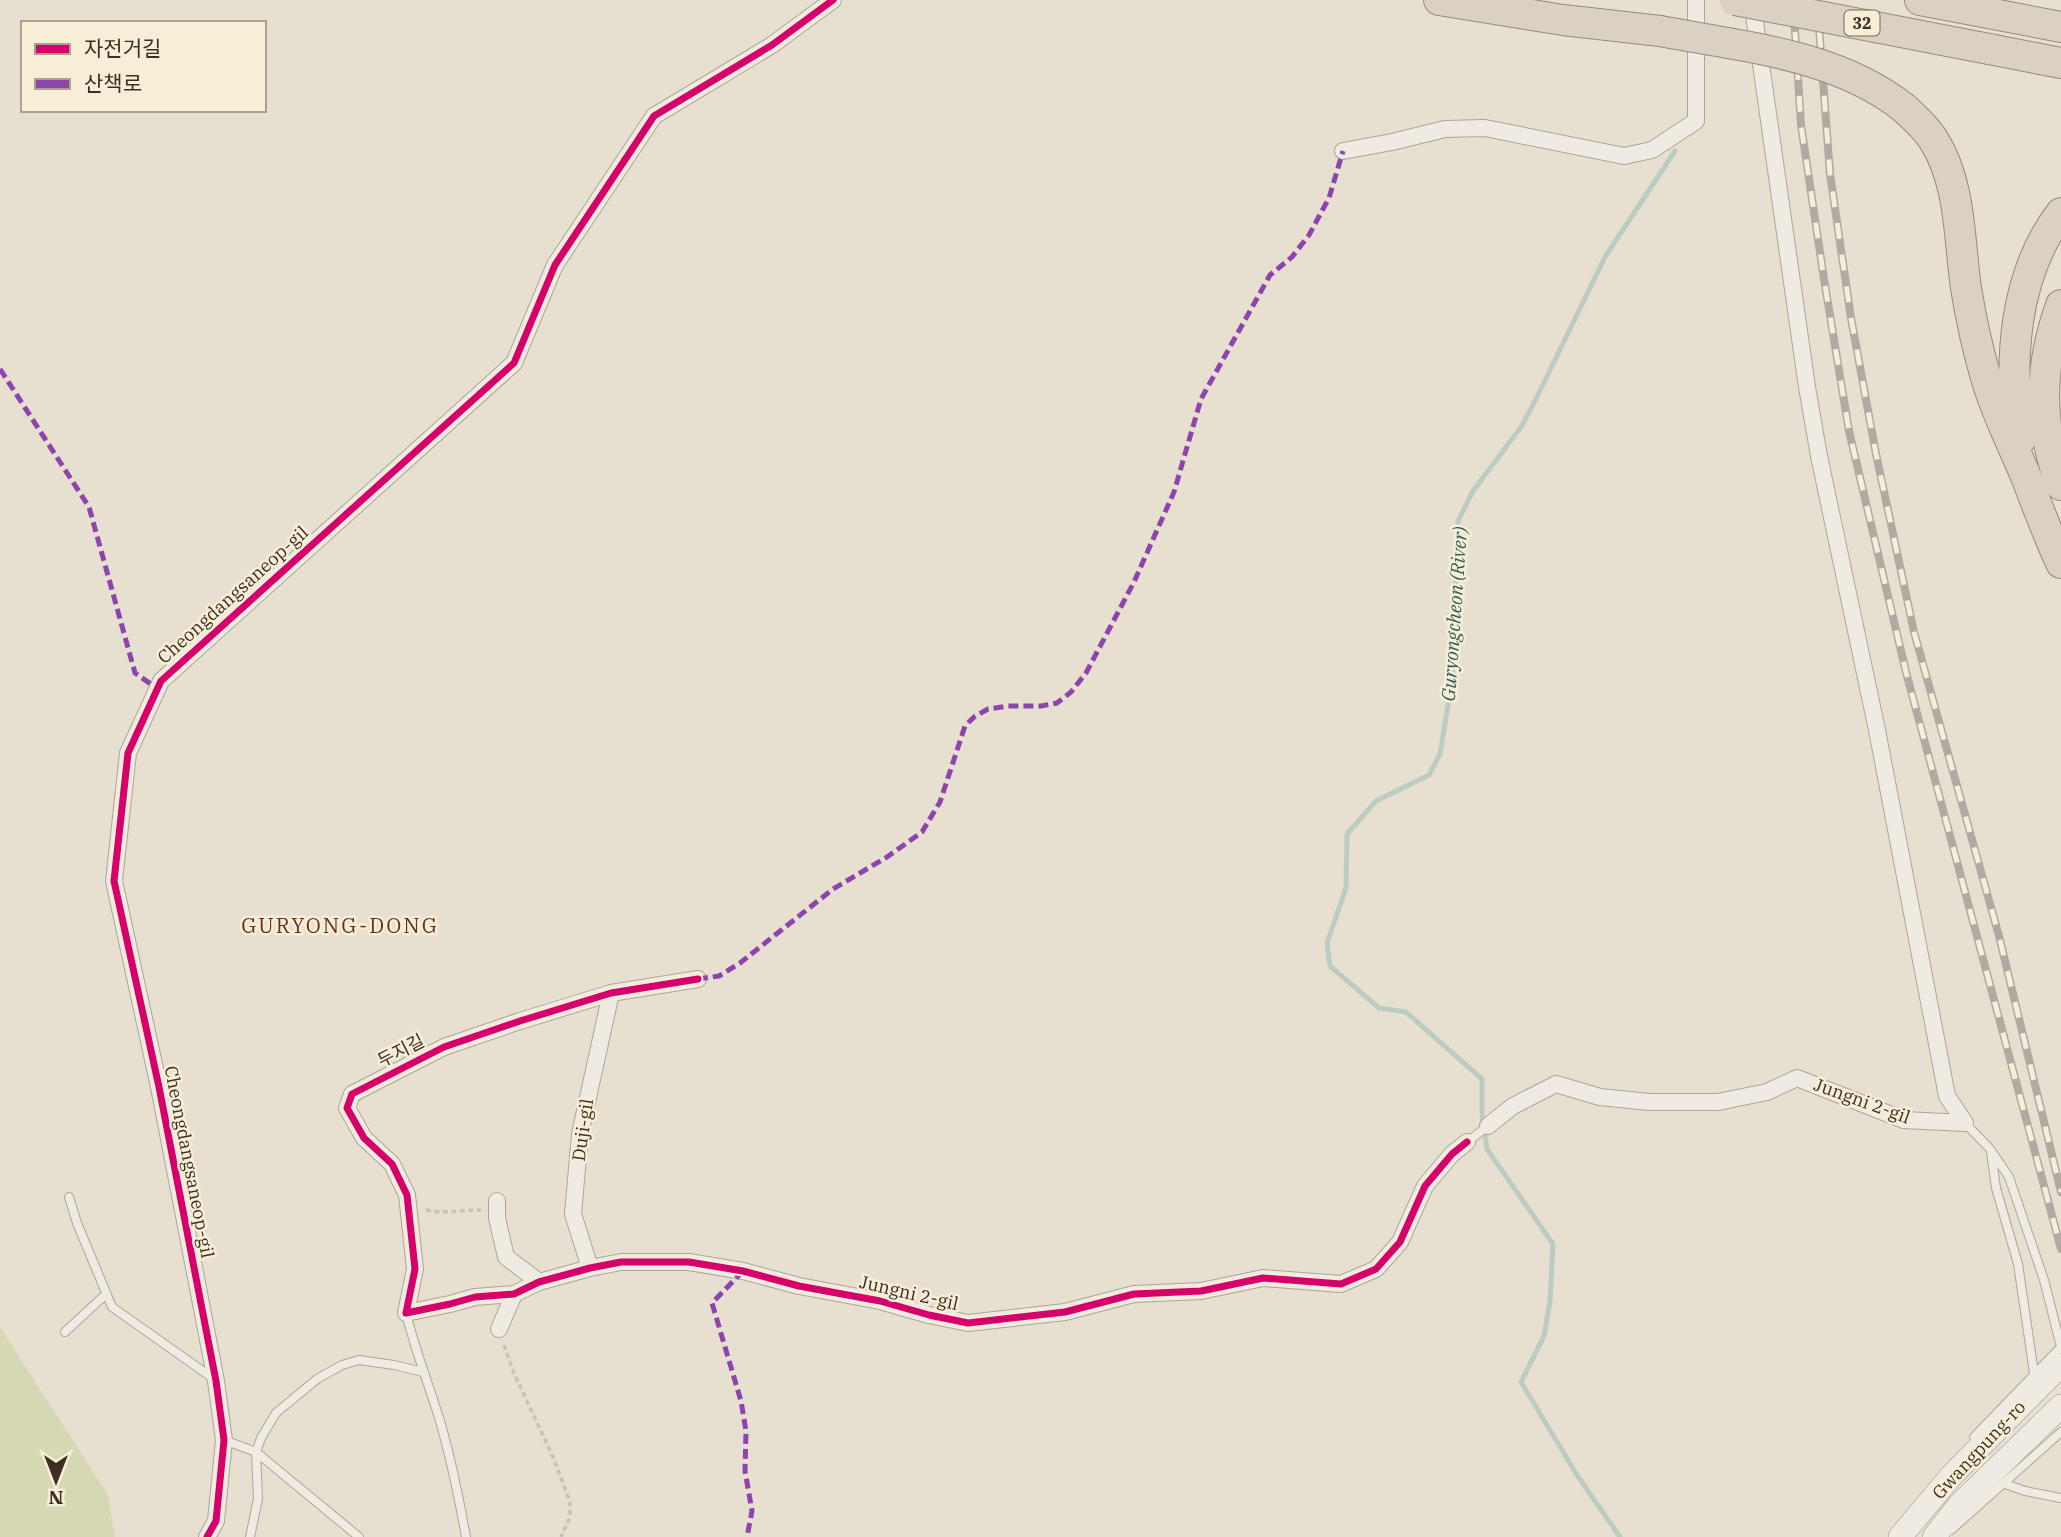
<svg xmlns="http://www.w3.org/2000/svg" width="2061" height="1537" font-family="'IBM Plex Serif','Noto Sans KR',serif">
  <rect width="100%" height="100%" fill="#e7e0d1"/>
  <path fill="#d6d7b3" d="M0,1327L108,1495L115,1537H0Z"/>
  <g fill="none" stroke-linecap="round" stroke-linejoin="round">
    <path stroke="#bcccc2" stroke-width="5" d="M1620,1537L1577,1475L1521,1382L1544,1336L1550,1301L1553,1244L1487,1149L1482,1114V1079L1406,1012L1379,1008L1330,966L1327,943L1346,888L1347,834L1376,801L1429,775L1440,754L1452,680L1458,521L1473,491L1521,427L1536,399L1605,257L1675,151"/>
    <g stroke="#ada599" stroke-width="10">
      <path id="service" d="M1965,1123L1990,1149L2009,1177L2044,1280L2061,1347
        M1467,1142L1488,1126
        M1991,1152L1996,1188L2018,1264L2034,1373
        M69,1197L77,1223L112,1307L214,1379
        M406,1313C415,1350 429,1385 440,1421C451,1459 459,1498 466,1537
        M65,1332L106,1294
        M1974,1437L2061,1347
        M224,1440L256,1452L359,1537
        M2005,1484L2025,1491L2061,1498
        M1951,1530L2061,1432
        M250,1537L258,1499L256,1452L261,1438L276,1413L317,1379L342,1365L359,1360L394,1365L423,1372"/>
    </g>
    <g stroke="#ada599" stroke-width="18">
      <path id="minor" d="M1752,1L1807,387L1819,456L1877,730L1947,1096L1965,1123
        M1343,151L1392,142L1445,129L1485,128L1624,156L1652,150L1696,121V0
        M698,979L611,993L520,1021L444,1047L352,1094L347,1108L364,1138L392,1164L407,1195L415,1269L406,1313L450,1304L475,1297L514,1294L539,1282L590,1268L621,1262H689L743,1271L799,1286L880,1301L929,1315L968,1323L1065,1312L1134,1294L1201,1291L1263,1278L1341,1284L1376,1269L1400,1242L1425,1186L1452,1154L1467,1142
        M1488,1126L1513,1106L1556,1084L1600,1097L1649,1102H1718L1767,1092L1797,1078L1904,1120L1965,1123
        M497,1201V1218L506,1257L539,1282
        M590,1268L573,1214L580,1134L611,993
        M499,1329L514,1294
        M207,1537L216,1521L224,1440L216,1381L159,1087L114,881L128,753L161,681L514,363L555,265L654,116L772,45L833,0"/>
    </g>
    <g stroke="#9c958a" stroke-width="24">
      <path id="secondary" d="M1900,1537L1952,1475L2061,1365
        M1934,1537L1959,1505L2061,1406"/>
    </g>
    <g stroke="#928b80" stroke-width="32">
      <path id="motorway" d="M1439,0L1563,20L1660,31
        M1920,0L2061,27
        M1989,49L2061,63
        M1904,108C1914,117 1925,127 1933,139C1961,182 1959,239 1966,288C1971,319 1978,351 1987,381C1997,415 2014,447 2027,479C2038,508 2048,535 2061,563
        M2061,305C2039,367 2038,423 2061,485
        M2020,440C2008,364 2013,276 2061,213"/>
    </g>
    <path stroke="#c8c2b9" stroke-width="3.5" stroke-dasharray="5 3.5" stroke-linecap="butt" d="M426,1210L440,1212L481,1210
      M504,1345L513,1371L553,1457L570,1502V1517L561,1537"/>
    <use href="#service" stroke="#efebe3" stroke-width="8"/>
    <use href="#minor" stroke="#efebe3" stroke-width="16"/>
    <use href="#secondary" stroke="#efebe3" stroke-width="23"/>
    <use href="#motorway" stroke="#dad1c2" stroke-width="30"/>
    <g stroke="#afaaa2" stroke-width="8">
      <path id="rail" d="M1793,0L1801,125L1824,279L1849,431L1906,672L2061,1249
        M1817,0L1830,174L1851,318L1876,454L1914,632L1999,936L2061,1192"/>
    </g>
    <use href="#rail" stroke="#f7eed8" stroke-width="5" stroke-dasharray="16" stroke-linecap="butt"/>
    <g stroke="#928b80" stroke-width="32" stroke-linecap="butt">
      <path id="motorway-bridge" d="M1735,0L1989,49
        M1660,31C1743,47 1836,54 1904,108"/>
    </g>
    <use href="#motorway-bridge" stroke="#dad1c2" stroke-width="30"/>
    <path stroke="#8e44ad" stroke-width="5" stroke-dasharray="10 5" stroke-linecap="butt" d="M0,369L89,507L135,673L158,689
      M698,979L719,976L740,963L833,889L887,857L922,832L940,802L965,726L974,717L988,709L1008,706H1041L1057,703L1071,692L1086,673L1134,582L1174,492L1201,399L1270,275L1292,257L1309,235L1329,198L1343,151
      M743,1271L712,1303L741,1401L746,1431L745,1471L752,1511L747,1537"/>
    <g stroke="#f7eed8" stroke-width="11">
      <path id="cycleway" d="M698,979L611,993L520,1021L444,1047L352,1094L347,1108L364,1138L392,1164L407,1195L415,1269L406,1313L450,1304L475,1297L514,1294L539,1282L590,1268L621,1262H689L743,1271L799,1286L880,1301L929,1315L968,1323L1065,1312L1134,1294L1201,1291L1263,1278L1341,1284L1376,1269L1400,1242L1425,1186L1452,1154L1467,1142
        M207,1537L216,1521L224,1440L216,1381L159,1087L114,881L128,753L161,681L514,363L555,265L654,116L772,45L833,0"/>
    </g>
    <use href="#cycleway" stroke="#d6006c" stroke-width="7"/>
  </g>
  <g text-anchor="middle" stroke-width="5" stroke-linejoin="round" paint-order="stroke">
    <rect fill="#f7eed8" stroke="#756857" stroke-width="2" x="1844.5" y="10.5" width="35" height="25" rx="5"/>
    <g font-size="16" font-weight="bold" fill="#3d2e20">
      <text x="1862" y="29">32</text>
    </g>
    <g font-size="18" fill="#3d2e20" stroke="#f7eed8">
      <text transform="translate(233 595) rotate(-42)" y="6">Cheongdangsaneop-gil</text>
      <text transform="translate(401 1051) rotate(-27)" y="6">두지길</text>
      <text transform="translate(1862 1101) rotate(20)" y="6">Jungni 2-gil</text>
      <text transform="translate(583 1130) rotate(-82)" y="6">Duji-gil</text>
      <text transform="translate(189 1162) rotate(79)" y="6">Cheongdangsaneop-gil</text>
      <text transform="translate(909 1293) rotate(13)" y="6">Jungni 2-gil</text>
      <text transform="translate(1979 1450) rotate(-47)" y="6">Gwangpung-ro</text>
    </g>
    <g font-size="19" font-style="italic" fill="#2f5d5a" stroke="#f7eed8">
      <text transform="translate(1454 614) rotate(-86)" y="7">Guryongcheon (River)</text>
    </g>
    <g font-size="21" letter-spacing="2" fill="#6b2e1e" stroke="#f7eed8">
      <text x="340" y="933">GURYONG-DONG</text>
    </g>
  </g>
  <rect x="21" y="21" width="245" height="91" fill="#f7eed8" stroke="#ada18e" stroke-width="2"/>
  <rect x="35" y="44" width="35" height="10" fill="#d6006c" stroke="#ada18e" stroke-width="2"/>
  <text x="84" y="56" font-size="21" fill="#3d2e20">자전거길</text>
  <rect x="35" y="79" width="35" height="10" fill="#8e44ad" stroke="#ada18e" stroke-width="2"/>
  <text x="84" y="91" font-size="21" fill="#3d2e20">산책로</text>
  <g transform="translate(56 1481) rotate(180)" stroke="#f7eed8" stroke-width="5" paint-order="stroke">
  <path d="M0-5L12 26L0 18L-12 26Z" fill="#3d2e20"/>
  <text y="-10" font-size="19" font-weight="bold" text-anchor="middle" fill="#3d2e20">N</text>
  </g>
</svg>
